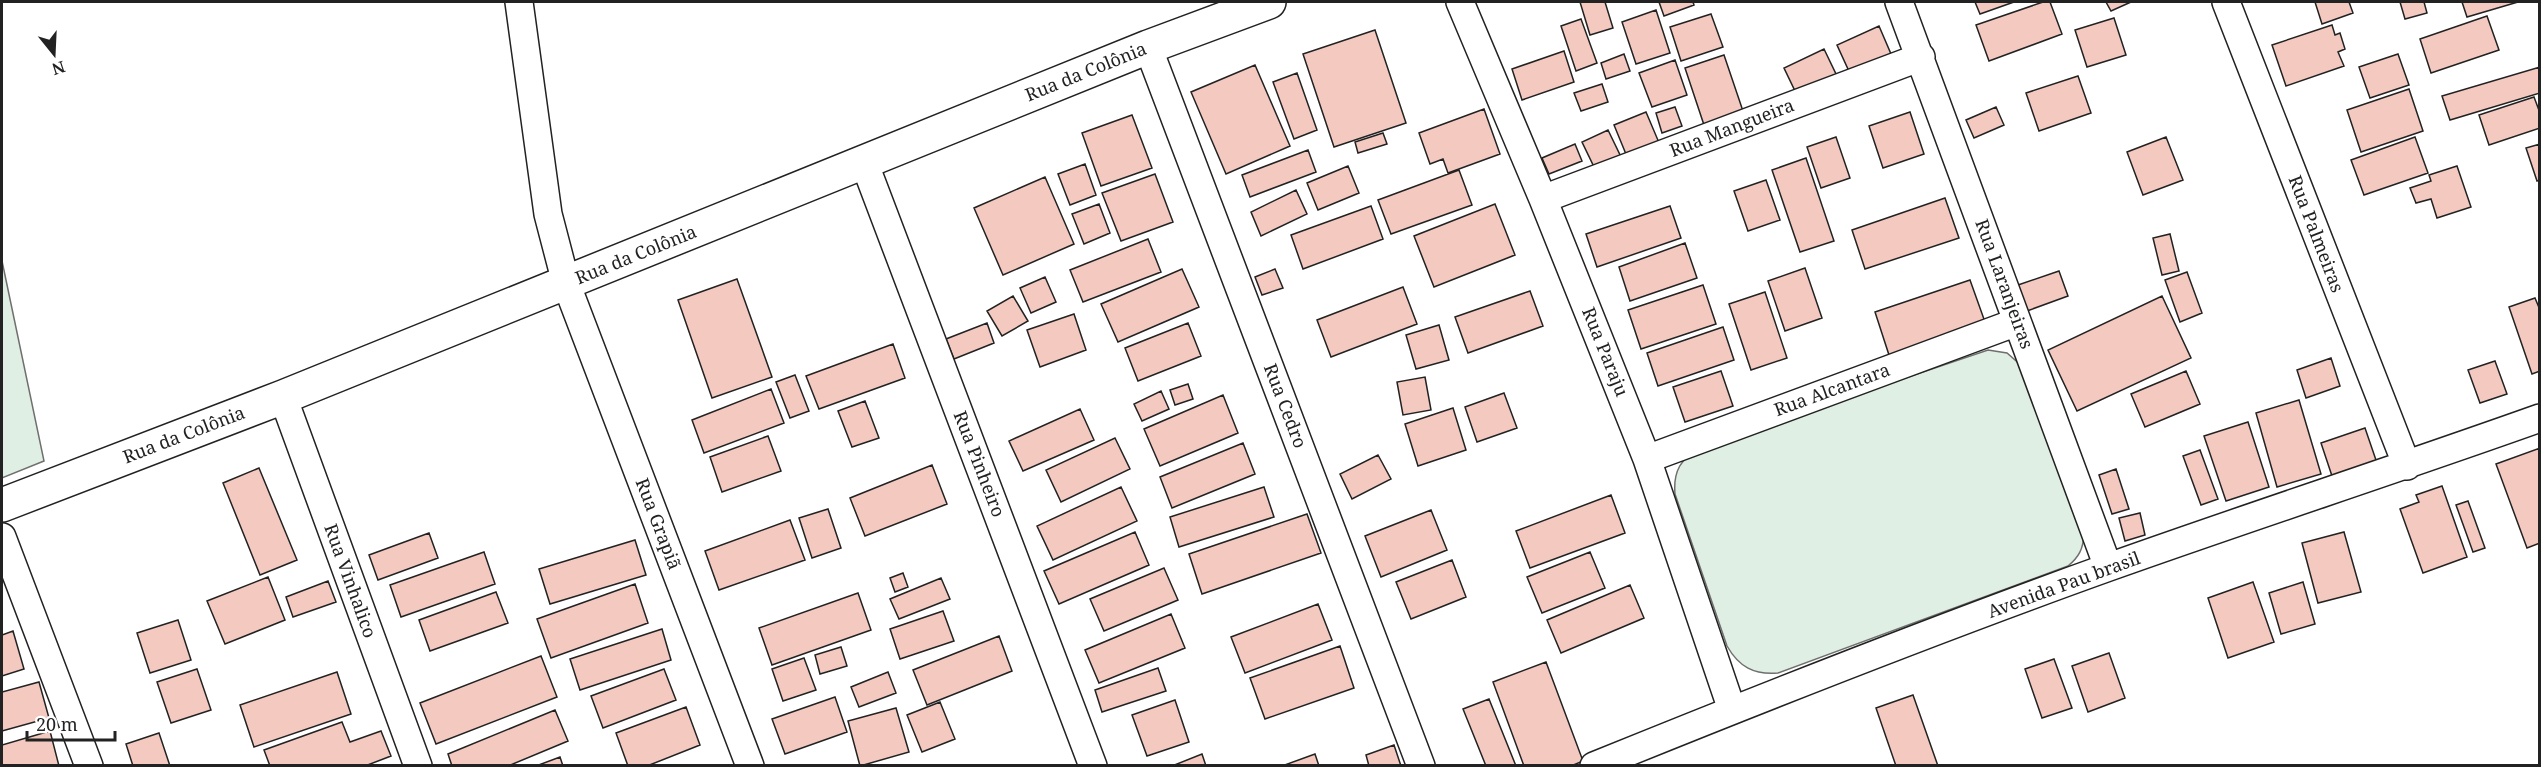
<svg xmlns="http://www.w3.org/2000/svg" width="2541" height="767" font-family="'Noto Serif',serif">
  <rect width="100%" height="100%" fill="#fff"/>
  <path fill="#e0efe3" stroke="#6f6f6f" stroke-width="1.5" d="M2,261L44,461L2,478Z
    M1988,350L2007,353L2023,367L2084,535C2083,549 2079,557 2068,566L1778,673C1754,675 1739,667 1727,646L1675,494C1673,471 1681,458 1701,447Z"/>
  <path fill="#f3c9c0" stroke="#222" stroke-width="1.5" d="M1580,2H1605L1613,28L1590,35Z
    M1659,2H1693L1694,5L1664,16Z
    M1975,2H2014L1980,14Z
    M2043,2H2050L2062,34L1989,61L1976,25Z
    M2106,2H2131L2111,11Z
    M2315,2H2349L2353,13L2322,24Z
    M2400,2H2424L2427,13L2405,19Z
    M2462,2H2518L2467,17Z
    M1656,10L1670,53L1636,64L1622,22Z
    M1711,14L1723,47L1681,61L1670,27Z
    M2487,16L2499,50L2431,73L2420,39Z
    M2114,18L2126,55L2087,67L2075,30Z
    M1581,19L1597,63L1576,71L1561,26Z
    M2332,25L2335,35L2340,33L2345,49L2338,52L2344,66L2286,86L2272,45Z
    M1879,26L1894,61L1853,80L1837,45Z
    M1375,30L1406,123L1334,147L1303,54Z
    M1824,49L1836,74L1796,93L1784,68Z
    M1564,51L1574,82L1522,100L1512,69Z
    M1624,54L1630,71L1606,79L1601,63Z
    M2398,54L2409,85L2370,98L2359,67Z
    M1724,55L1745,117L1706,131L1685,68Z
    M1675,60L1687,95L1652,107L1639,73Z
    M1255,65L1290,146L1226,174L1191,92Z
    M2540,67V93L2450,120L2442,96Z
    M1297,73L1317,130L1294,139L1273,82Z
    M2078,76L2091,113L2039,131L2026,93Z
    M1602,84L1608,102L1581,111L1574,93Z
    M2409,89L2423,131L2361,152L2347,110Z
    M2534,97L2540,113V128L2489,145L2479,115Z
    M1675,107L1682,126L1662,133L1656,113Z
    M1996,107L2004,125L1974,138L1966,120Z
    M1484,109L1500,154L1448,173L1443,159L1430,164L1419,133Z
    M1646,112L1660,145L1628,159L1614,125Z
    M1910,112L1924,154L1883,168L1869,126Z
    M1132,115L1152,168L1101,186L1082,133Z
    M1608,130L1622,159L1596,171L1582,142Z
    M1383,133L1387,144L1358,153L1355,142Z
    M1836,137L1850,178L1821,188L1807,147Z
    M2166,137L2183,180L2143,195L2127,152Z
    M2415,137L2428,173L2364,195L2351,160Z
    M1575,144L1582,161L1549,174L1542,158Z
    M2540,144V180L2537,181L2526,148Z
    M1308,150L1316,172L1250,197L1242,175Z
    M1806,158L1834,241L1800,252L1772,170Z
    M1085,164L1096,195L1070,205L1058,174Z
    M1348,166L1359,193L1318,210L1307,183Z
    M2457,166L2471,207L2437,218L2431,199L2416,203L2410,188L2431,181L2429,175Z
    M1459,170L1472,205L1391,234L1378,200Z
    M1155,174L1173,222L1121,241L1102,193Z
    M1045,177L1074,244L1003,275L974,208Z
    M1766,180L1780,220L1748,231L1734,191Z
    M1296,190L1307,214L1261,236L1251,212Z
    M1945,198L1959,238L1865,269L1852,230Z
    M1099,204L1110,233L1084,244L1072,214Z
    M1495,204L1515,255L1434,287L1414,236Z
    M1371,206L1383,239L1303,269L1291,235Z
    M1670,206L1681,238L1597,267L1586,234Z
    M2170,234L2179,271L2162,275L2153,238Z
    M1148,239L1161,272L1083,302L1070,270Z
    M1685,243L1697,278L1630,301L1619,267Z
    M1805,268L1822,318L1785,331L1768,281Z
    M1182,269L1199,307L1118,342L1101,304Z
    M1275,269L1283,288L1262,295L1255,277Z
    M2059,271L2068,296L2027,311L2018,285Z
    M2187,272L2202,313L2180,322L2165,280Z
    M1045,277L1056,302L1031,313L1020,288Z
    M737,279L772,377L712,398L678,300Z
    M1970,280L1985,322L1889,355L1875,312Z
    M1703,285L1716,324L1641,349L1628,310Z
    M1403,287L1417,324L1331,357L1317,320Z
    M1530,291L1543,326L1468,353L1455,317Z
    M1765,292L1787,358L1751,370L1729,304Z
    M1013,296L1028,321L1002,336L987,311Z
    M2162,296L2191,358L2077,411L2048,350Z
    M2535,298L2540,310V371L2532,374L2509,307Z
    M1074,314L1086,350L1040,367L1027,330Z
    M987,323L994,343L954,359L946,339Z
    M1188,323L1201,356L1138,381L1125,348Z
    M1439,325L1449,360L1416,369L1406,335Z
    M1723,327L1734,360L1658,386L1647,353Z
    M893,344L905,378L819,409L806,376Z
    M2331,358L2340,386L2306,398L2297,370Z
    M2495,361L2507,394L2480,403L2468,370Z
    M1721,371L1733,406L1685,422L1673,387Z
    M2186,371L2200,404L2145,427L2131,394Z
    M795,375L809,411L790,418L776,382Z
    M1425,377L1431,410L1403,415L1397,382Z
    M1188,384L1193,399L1175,405L1170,390Z
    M771,389L784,423L704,453L692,420Z
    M1161,391L1169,409L1142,421L1134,404Z
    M1504,393L1517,428L1477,442L1465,407Z
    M1223,395L1238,433L1160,466L1144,429Z
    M2299,400L2321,474L2277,487L2256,413Z
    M865,401L879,438L852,447L838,411Z
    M1453,408L1466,450L1418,466L1405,424Z
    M1080,409L1094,440L1023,471L1009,441Z
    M2248,422L2269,487L2226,501L2204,436Z
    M2365,428L2377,463L2333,479L2321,443Z
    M768,436L781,471L722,492L710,457Z
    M1115,438L1130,469L1061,502L1046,470Z
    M1243,443L1255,474L1172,508L1160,477Z
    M2540,448V543L2527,548L2496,464Z
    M2200,450L2218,499L2201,505L2183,456Z
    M1378,455L1391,479L1352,499L1340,474Z
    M932,465L947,504L865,536L850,498Z
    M259,468L297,560L260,575L223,483Z
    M2116,469L2129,509L2112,514L2099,475Z
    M2442,486L2467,557L2423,573L2400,509L2419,502L2416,495Z
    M1121,487L1137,521L1053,560L1037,526Z
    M1264,487L1274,517L1179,547L1170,517Z
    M1611,495L1625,533L1530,568L1516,531Z
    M2468,501L2485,548L2473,552L2456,505Z
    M828,509L841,548L812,558L799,518Z
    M1431,510L1447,550L1381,577L1365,536Z
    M2140,513L2145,535L2125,541L2119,518Z
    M1307,514L1321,553L1202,594L1189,554Z
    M790,520L805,560L719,590L705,551Z
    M1135,532L1149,565L1059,604L1044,571Z
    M2344,532L2361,592L2318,603L2302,543Z
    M429,533L438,558L378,580L369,555Z
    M635,540L646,575L550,604L539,569Z
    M484,552L495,584L401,617L390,585Z
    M1590,552L1605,588L1542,613L1527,577Z
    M1452,560L1466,597L1411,619L1396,582Z
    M1164,568L1178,600L1104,631L1090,599Z
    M903,573L908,587L895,592L890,578Z
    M268,577L285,620L225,644L207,601Z
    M941,578L950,599L899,619L890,599Z
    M328,581L336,602L293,617L286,597Z
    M2253,582L2274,642L2228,658L2208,598Z
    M2303,582L2315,624L2281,634L2269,593Z
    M635,584L648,623L551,658L537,619Z
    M1630,585L1644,618L1561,653L1547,620Z
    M496,592L508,623L430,651L419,620Z
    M858,593L871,630L772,665L759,628Z
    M1318,604L1332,640L1245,673L1231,637Z
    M943,611L954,641L900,659L890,629Z
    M1171,614L1185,648L1099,683L1085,650Z
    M178,620L191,660L150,673L137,633Z
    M662,629L671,660L580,690L570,659Z
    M13,631L24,669L2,676V635Z
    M999,636L1012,671L927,705L913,670Z
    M1340,646L1354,688L1265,719L1250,678Z
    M841,647L847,666L820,674L815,655Z
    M2109,653L2125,698L2088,712L2072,666Z
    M541,656L557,697L436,744L420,703Z
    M804,658L816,690L783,701L772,669Z
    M2054,659L2072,708L2042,718L2025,669Z
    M1546,662L1583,761L1571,766H1524L1493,682Z
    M1158,668L1166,691L1102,712L1095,690Z
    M197,669L211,710L171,723L157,682Z
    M664,669L676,700L603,728L591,696Z
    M337,672L351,714L254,747L240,705Z
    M888,672L896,693L859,707L851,687Z
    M39,682L49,718L2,731V692Z
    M1913,695L1938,766H1896L1876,708Z
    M835,697L847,732L785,754L772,719Z
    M1489,699L1516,766H1486L1463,709Z
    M1175,700L1189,742L1147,756L1132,715Z
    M940,702L955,739L922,752L907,715Z
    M686,707L700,745L647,766H628L616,733Z
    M896,708L909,752L860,766L848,721Z
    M555,710L568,741L508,766H452L448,754Z
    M342,722L350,742L381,731L391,756L365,766H270L264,750Z
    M50,731L59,766H2V745Z
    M159,733L170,766H133L126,744Z
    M1394,745L1401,766H1369L1366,755Z
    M1202,754L1206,766H1172Z
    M1315,754L1319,766H1282Z
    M560,757L563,766H536Z"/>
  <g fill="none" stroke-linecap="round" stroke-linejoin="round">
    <g stroke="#222" stroke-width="30">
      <path id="minor" d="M519,2L548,214L566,283L750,766
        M1460,2L1543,199L1647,459L1732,710
        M1899,2L2108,567
        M2226,2L2407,466
        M1148,47L1421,766
        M864,162L1093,766
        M1543,199L1921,57
        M283,397L418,766
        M1647,459L2017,322
        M2,537L89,766
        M1594,766C1764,697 1936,629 2109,567C2252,516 2397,469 2540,418"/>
    </g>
    <g stroke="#222" stroke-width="36">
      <path id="secondary" d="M2,505L283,397L1148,47L1269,2"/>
    </g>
    <use href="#minor" stroke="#fff" stroke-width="27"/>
    <use href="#secondary" stroke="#fff" stroke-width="33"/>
  </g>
  <g text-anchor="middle" stroke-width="4.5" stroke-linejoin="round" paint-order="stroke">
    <g font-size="18" fill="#222" stroke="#fff">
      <text transform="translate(1086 72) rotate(-22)" y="6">Rua da Colônia</text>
      <text transform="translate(1732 128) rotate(-21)" y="6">Rua Mangueira</text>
      <text transform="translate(2316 234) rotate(69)" y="6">Rua Palmeiras</text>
      <text transform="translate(636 255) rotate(-22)" y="6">Rua da Colônia</text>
      <text transform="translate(2004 284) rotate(70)" y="6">Rua Laranjeiras</text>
      <text transform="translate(1605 352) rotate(68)" y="6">Rua Paraju</text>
      <text transform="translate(1832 390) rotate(-20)" y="6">Rua Alcantara</text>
      <text transform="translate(1285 406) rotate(69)" y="6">Rua Cedro</text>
      <text transform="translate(184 435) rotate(-21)" y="6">Rua da Colônia</text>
      <text transform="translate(979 464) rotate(69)" y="6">Rua Pinheiro</text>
      <text transform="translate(658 524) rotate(69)" y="6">Rua Grapiã</text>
      <text transform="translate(350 581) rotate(70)" y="6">Rua Vinhalico</text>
      <text transform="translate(2064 585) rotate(-20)" y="6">Avenida Pau brasil</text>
    </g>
  </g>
  <rect width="2541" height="767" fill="none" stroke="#222222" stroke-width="6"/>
  <g transform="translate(54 54) rotate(162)" stroke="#ffffff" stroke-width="4.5" paint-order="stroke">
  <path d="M0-4.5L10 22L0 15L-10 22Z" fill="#222222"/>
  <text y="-9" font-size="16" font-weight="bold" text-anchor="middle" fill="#222222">N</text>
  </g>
  <path d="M27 731v9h88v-9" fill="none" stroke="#222222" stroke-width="3"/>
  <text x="36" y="731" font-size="18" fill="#222222" stroke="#ffffff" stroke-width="4.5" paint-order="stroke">20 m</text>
</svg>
